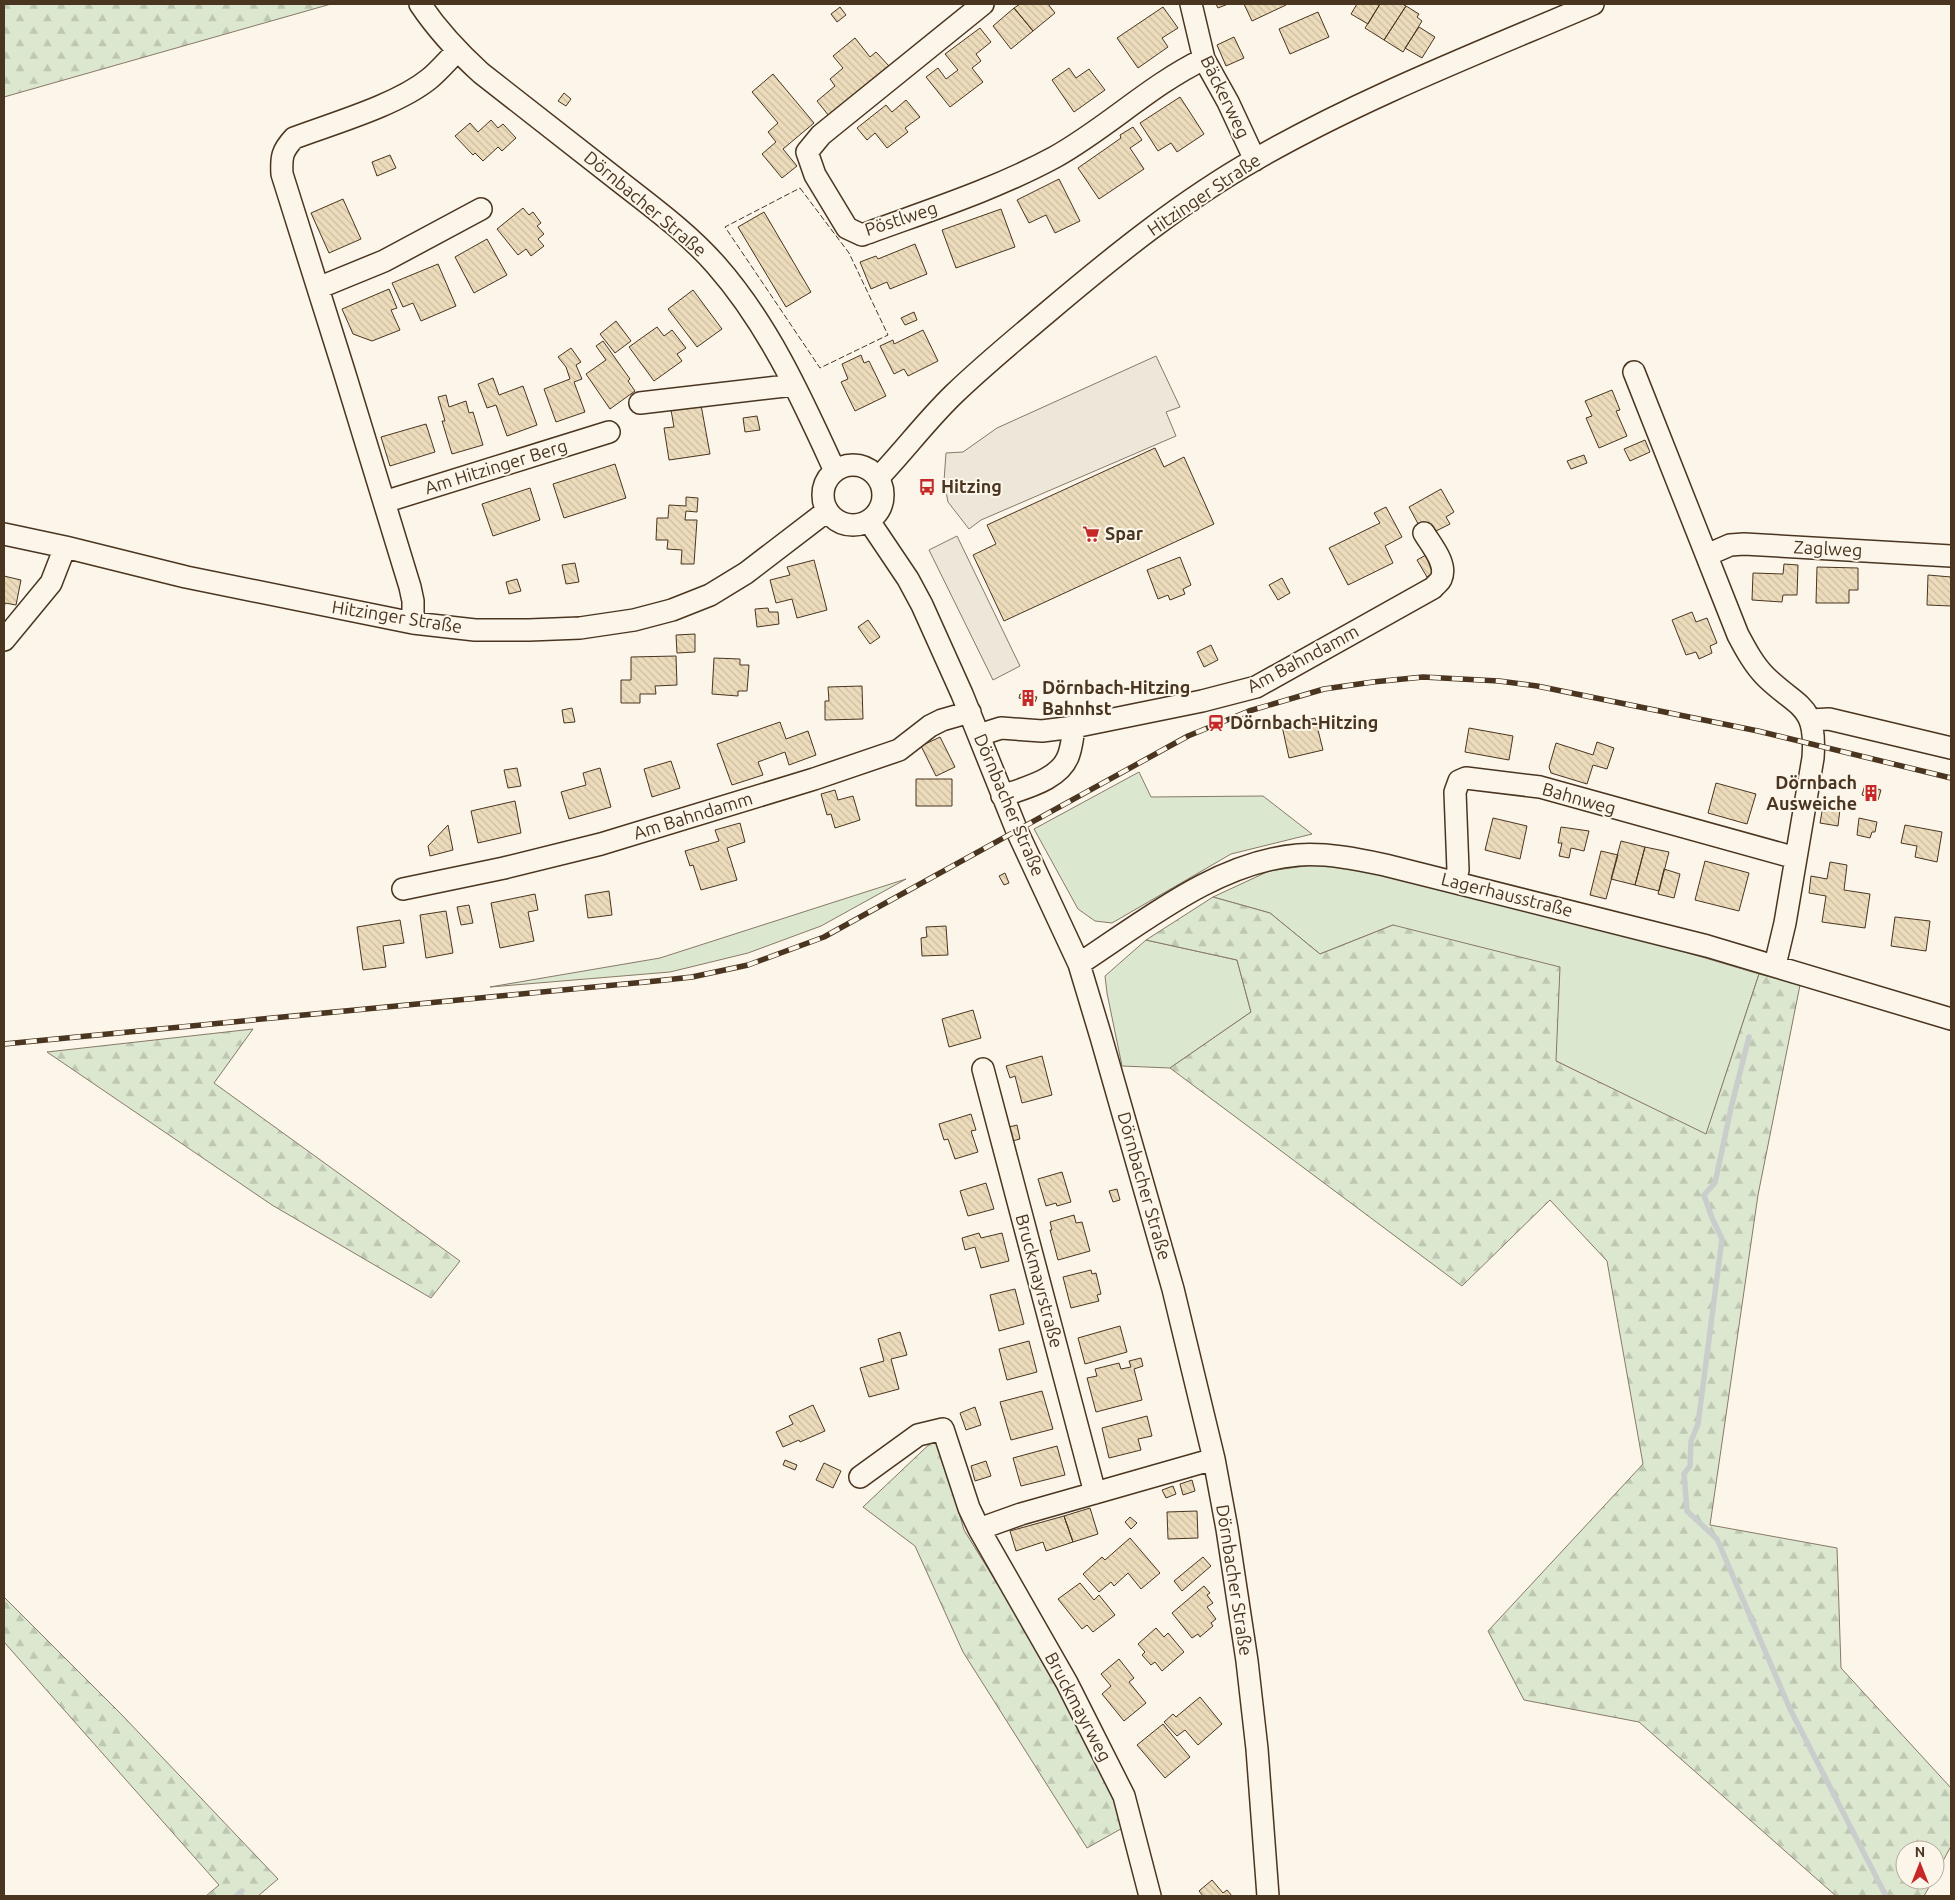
<svg xmlns="http://www.w3.org/2000/svg" width="1955" height="1900" font-family="Ubuntu,sans-serif">
  <defs>
    <pattern id="forest-firs" width="22" height="20" patternUnits="userSpaceOnUse" patternTransform="scale(1.25)"><rect width="22" height="20" fill="#dce7d0"/><path d="M5 1l3.5 6h-7zM16 11l3.5 6h-7z" fill="#bec7b2"/></pattern>
    <pattern id="building-back-hatch" width="6" height="6" patternUnits="userSpaceOnUse" patternTransform="scale(1.25)"><rect width="6" height="6" fill="#ecdcbc"/><path d="M-1 5l2 2M0 0l6 6M5-1l2 2" fill="none" stroke="#ccbda1"/></pattern>
  </defs>
  <rect width="100%" height="100%" fill="#fbf6e9"/>
  <path fill="#dce7d0" stroke="#887966" d="M1139,772L1151,797L1263,796L1312,834L1231,854L1112,923L1095,921L1078,909L1034,829Z
    M1320,864L1379,874L1645,940L1759,974L1706,1135L1556,1061L1393,925L1320,954L1270,913L1213,897L1269,871Z
    M906,879L821,926L748,953L670,972L490,987L660,958Z
    M1146,940L1237,960L1251,1012L1170,1068L1122,1066L1107,993L1105,976Z"/>
  <path fill="url(#forest-firs)" stroke="#887966" d="M4,4H331L4,97Z
    M1213,897L1270,913L1320,954L1393,925L1560,967L1556,1061L1706,1134L1759,974L1800,985L1758,1195L1710,1525L1837,1548L1841,1668L1951,1788V1846L1935,1876V1850H1905V1880H1933L1924,1896H1836L1639,1722L1524,1700L1488,1631L1643,1464L1607,1261L1550,1200L1462,1286L1170,1068L1251,1012L1237,960L1146,940Z
    M253,1029L214,1083L460,1261L431,1298L272,1205L47,1052Z
    M937,1437L964,1530L1074,1708L1126,1826L1087,1848L963,1652L915,1546L863,1507Z
    M4,1597L122,1715L278,1879L258,1896H206L219,1885L4,1642Z"/>
  <path fill="#ede7d9" stroke="#887966" d="M1156,356L1180,407L1166,412L1176,436L981,520L969,529L948,502L944,481L946,453L963,452L997,428Z
    M957,536L1020,666L993,680L929,550Z"/>
  <g fill="none" stroke-linecap="round" stroke-linejoin="round">
    <path stroke="#c9cecd" stroke-width="5.5" d="M1749,1037L1731,1108L1715,1183L1704,1195L1712,1218L1722,1239L1698,1424L1691,1441L1690,1466L1684,1474L1687,1511L1717,1539L1790,1709L1886,1896
      M236,1896L242,1891"/>
  </g>
  <path fill="url(#building-back-hatch)" stroke="#4a3520" d="M1020,4H1048L1055,13L1033,31L1014,8Z
    M1216,4H1228L1218,8Z
    M1244,4H1285L1286,5L1252,21Z
    M1357,4H1380L1368,24L1351,14Z
    M1380,4H1402L1406,6L1384,40L1365,28Z
    M1406,6L1419,14L1417,17L1422,21L1403,52L1384,40Z
    M840,7L846,15L837,22L831,14Z
    M1163,7L1178,28L1162,38L1168,47L1138,68L1117,38Z
    M1014,8L1033,31L1011,49L993,26Z
    M1318,12L1329,37L1290,54L1279,29Z
    M1419,27L1435,37L1422,58L1405,48Z
    M980,28L991,42L976,54L981,61L972,68L983,82L950,107L926,77L938,68L946,79L958,70L945,54Z
    M1234,37L1244,58L1226,66L1217,45Z
    M855,38L870,57L876,52L889,66L829,116L817,101L835,86L830,79L843,68L833,56Z
    M1069,68L1076,78L1089,69L1105,90L1074,112L1052,80Z
    M773,74L814,123L783,149L797,166L782,178L762,154L776,142L768,132L778,123L752,92Z
    M564,93L571,99L566,106L558,101Z
    M1180,97L1204,134L1177,152L1171,143L1158,151L1140,123Z
    M906,100L920,117L905,128L908,132L887,148L875,133L867,140L857,128L886,105L892,112Z
    M491,120L498,128L503,124L516,138L502,151L498,147L483,161L475,153L473,155L455,136L470,123L478,132Z
    M1133,127L1142,140L1130,148L1144,169L1099,199L1078,168L1121,138L1120,135Z
    M390,155L396,168L377,176L372,162Z
    M1059,179L1080,221L1055,233L1046,215L1029,223L1017,200Z
    M343,199L361,239L329,253L311,213Z
    M523,208L529,215L533,212L541,223L537,226L544,234L538,239L544,246L531,256L526,249L518,255L497,229Z
    M1001,209L1015,247L956,268L942,230Z
    M764,212L811,292L786,307L738,227Z
    M487,239L507,275L474,293L455,257Z
    M915,244L927,274L890,289L887,282L871,289L860,262L876,256L878,259Z
    M438,264L456,306L421,321L413,303L403,307L392,283Z
    M389,289L397,308L391,310L400,330L372,341L353,334L342,309Z
    M693,290L722,329L697,347L668,309Z
    M914,312L917,320L905,325L901,318Z
    M616,321L631,341L615,353L600,334Z
    M657,327L664,336L672,330L686,348L677,354L682,361L654,381L629,347Z
    M923,330L938,361L908,376L904,369L894,374L880,346L893,340L894,344Z
    M603,341L630,379L628,381L635,391L610,409L586,374L606,360L596,346Z
    M571,348L581,362L576,365L582,379L574,382L585,412L556,422L544,389L570,379L566,367L558,357Z
    M861,355L864,363L869,361L886,396L855,411L841,382L848,379L842,364Z
    M493,378L499,395L523,386L537,425L507,436L496,405L487,408L478,384Z
    M1612,390L1620,410L1616,411L1627,436L1599,448L1586,418L1592,416L1585,401Z
    M446,395L449,407L466,401L469,413L473,412L483,445L452,454L442,421H445L438,397Z
    M701,405L710,454L669,460L664,428L674,427L671,410Z
    M757,416L760,430L745,432L743,418Z
    M426,424L435,452L390,466L381,437Z
    M1645,440L1650,452L1630,461L1624,449Z
    M1155,448L1164,467L1184,457L1214,524L1004,621L973,555L996,544L987,525Z
    M1584,455L1587,463L1571,469L1567,461Z
    M615,464L626,498L564,518L553,484Z
    M530,488L540,520L493,536L482,504Z
    M1441,489L1454,512L1446,517L1450,524L1434,532L1422,531L1409,507Z
    M686,497L698,498L697,512L686,511L685,520H697L694,564H681L682,550L667,549L668,540H656L657,518H668L669,505L686,506Z
    M1386,507L1402,537L1385,546L1393,563L1348,585L1329,548L1380,523L1374,513Z
    M1426,555L1436,572L1427,577L1417,560Z
    M1180,557L1191,585L1183,589L1185,594L1170,600L1168,595L1158,599L1147,570Z
    M814,560L827,610L797,618L792,599L776,603L770,580L790,575L787,567Z
    M575,563L579,582L566,584L562,565Z
    M1784,564L1798,565L1797,595H1783L1782,602L1752,600L1753,573L1783,574Z
    M1817,567L1858,568V590H1849V603H1816Z
    M1928,575L1951,577V606L1927,605Z
    M4,576L21,580L16,605L5,603L4,610Z
    M1282,578L1290,593L1278,600L1269,585Z
    M517,579L521,591L509,594L506,582Z
    M768,608L769,612H778L779,624L757,627L755,609Z
    M1692,612L1696,622L1707,618L1717,643L1710,646L1712,653L1699,659L1696,652L1686,655L1672,620Z
    M868,620L880,637L870,644L858,627Z
    M695,634V652L677,653L676,635Z
    M1211,645L1218,660L1204,667L1197,652Z
    M676,656L677,685L655,686L656,694H640V703H621V680H631V657Z
    M714,658L740,659V665H749L747,691H738V696L712,694Z
    M862,686L863,719L825,720V701H829L828,687Z
    M1020,694L1037,697L1035,702L1019,698Z
    M572,708L575,722L564,723L562,710Z
    M1315,718L1323,750L1289,758L1282,726Z
    M780,722L786,739L808,731L816,755L789,765L785,752L758,762L763,775L732,785L717,744Z
    M1469,728L1513,736L1509,760L1465,752Z
    M940,737L955,767L936,776L921,746Z
    M1597,742L1614,748L1607,769L1593,765L1587,784L1551,773L1549,767L1556,743L1593,755Z
    M671,761L680,788L652,797L644,769Z
    M517,768L521,786L508,788L504,770Z
    M600,768L611,807L569,819L561,792L586,785L583,773Z
    M916,779H952V806H916Z
    M1716,783L1756,794L1747,824L1708,813Z
    M1865,785L1881,790L1878,800L1862,795Z
    M835,790L838,800L853,796L860,820L835,828L831,814L827,815L821,794Z
    M515,801L521,833L478,843L471,811Z
    M1823,806L1840,809L1838,826L1820,823Z
    M1493,818L1527,826L1520,859L1485,850Z
    M1859,818L1877,822L1875,832H1872L1870,838L1857,835Z
    M740,823L745,842L727,848L737,880L701,890L693,865L690,866L685,851L719,841L715,830Z
    M448,825L453,850L430,856L428,846Z
    M1905,825L1942,832L1937,862L1915,857L1917,846L1901,843Z
    M1561,827L1589,831L1584,851L1571,848L1569,858L1559,856L1562,843H1558Z
    M1621,841L1645,847L1635,885L1611,879Z
    M1645,847L1669,852L1659,891L1635,885Z
    M1601,851L1618,855L1606,899L1590,895Z
    M1705,861L1749,873L1739,911L1695,900Z
    M1830,862L1847,865L1844,890L1870,894L1865,928L1822,922L1826,896L1809,893L1811,876L1827,879Z
    M1664,869L1680,874L1674,898L1658,894Z
    M1005,873L1009,883L1004,885L999,876Z
    M609,891L612,915L588,918L585,895Z
    M535,894L538,910L528,912L534,941L500,948L491,903Z
    M469,905L473,923L461,925L457,907Z
    M446,911L453,953L426,958L420,915Z
    M1895,917L1930,921L1926,951L1891,946Z
    M400,920L404,943L383,946L386,967L363,970L357,927Z
    M946,926L948,955L922,956L921,938L927,937L926,927Z
    M973,1010L981,1038L949,1047L942,1019Z
    M1042,1056L1052,1095L1022,1103L1015,1076L1010,1078L1006,1066Z
    M971,1114L976,1130L971,1131L978,1152L955,1159L948,1139L944,1140L939,1124Z
    M1017,1125L1020,1139L1012,1141L1009,1127Z
    M1062,1172L1071,1202L1057,1206L1056,1203L1046,1206L1038,1179Z
    M986,1183L994,1209L968,1216L960,1191Z
    M1117,1189L1120,1200L1113,1202L1109,1191Z
    M1074,1215L1076,1223L1082,1222L1090,1251L1058,1260L1050,1230H1052L1050,1222Z
    M979,1233L981,1238L1002,1233L1009,1261L981,1268L975,1247L965,1250L962,1238Z
    M1091,1270L1092,1274L1096,1273L1101,1294L1097,1295L1099,1301L1071,1308L1063,1277Z
    M1015,1289L1024,1324L999,1331L990,1295Z
    M1120,1326L1127,1352L1085,1364L1078,1338Z
    M900,1332L907,1355L891,1359L899,1389L869,1397L860,1368L884,1361L878,1339Z
    M1029,1341L1037,1372L1007,1380L999,1349Z
    M1141,1358L1143,1366L1134,1369L1142,1400L1096,1412L1087,1378L1097,1376L1095,1369L1119,1363L1121,1369L1131,1367L1129,1361Z
    M1042,1391L1053,1429L1011,1440L1000,1402Z
    M813,1405L825,1431L800,1442L799,1440L783,1447L776,1432L793,1424L789,1416Z
    M975,1407L981,1425L966,1430L960,1413Z
    M1147,1416L1152,1436L1138,1439L1141,1450L1109,1458L1102,1428Z
    M1057,1446L1065,1475L1021,1486L1013,1458Z
    M785,1460L797,1465L795,1470L783,1465Z
    M986,1461L991,1476L975,1481L971,1466Z
    M824,1463L841,1471L833,1488L816,1480Z
    M1192,1480L1195,1491L1183,1495L1180,1484Z
    M1173,1486L1176,1494L1166,1498L1162,1490Z
    M1090,1508L1098,1534L1073,1542L1064,1516Z
    M1197,1511L1198,1538L1168,1539L1167,1512Z
    M1064,1516L1073,1542L1046,1551L1043,1542L1016,1551L1010,1531Z
    M1130,1517L1137,1523L1131,1529L1125,1522Z
    M1130,1538L1160,1573L1141,1589L1128,1573L1114,1586L1111,1582L1099,1592L1083,1574L1102,1557L1105,1560Z
    M1203,1557L1211,1566L1182,1591L1174,1581Z
    M1080,1583L1094,1600L1099,1595L1115,1615L1093,1632L1087,1625L1082,1629L1058,1599Z
    M1204,1586L1210,1593L1207,1595L1213,1603L1207,1607L1216,1619L1211,1623L1213,1626L1200,1637L1198,1634L1192,1638L1172,1613Z
    M1156,1628L1164,1637L1168,1633L1184,1652L1162,1671L1155,1662L1151,1665L1142,1655L1145,1652L1138,1644Z
    M1119,1659L1134,1678L1129,1682L1146,1703L1124,1721L1102,1694L1111,1686L1101,1674Z
    M1200,1697L1222,1724L1198,1745L1185,1730L1177,1736L1164,1722L1173,1714L1176,1717Z
    M1163,1724L1190,1757L1165,1778L1137,1745Z
    M1212,1880L1223,1893L1227,1890L1232,1896H1203L1199,1891Z"/>
  <g fill="none" stroke-linecap="round" stroke-linejoin="round">
    <g stroke="#4a3520" stroke-width="24">
      <path id="minor" d="M420,4C438,31 458,52 481,73C527,109 573,145 619,181C652,207 688,233 716,265C769,325 802,399 835,471
        M983,4L821,135L807,152L815,175L847,228L862,235C927,211 994,190 1055,157C1107,128 1150,85 1204,59
        M1191,4L1204,59L1228,102L1255,160
        M318,288L384,261L481,209
        M1634,372L1738,635C1746,650 1754,665 1766,677C1799,709 1817,704 1813,758L1785,923L1775,965
        M640,403L794,385
        M823 495a30 30 0 1 1 60 0a30 30 0 1 1-60 0Z
        M878,478C904,451 926,421 954,394C984,365 1017,338 1049,311C1114,256 1182,201 1256,159C1362,98 1481,52 1593,4
        M384,502L609,432
        M869,521L908,579L922,605L962,694L1017,831L1079,964L1101,1037L1173,1289L1214,1459L1227,1529L1247,1661L1257,1749L1268,1896
        M4,534L65,547L186,577L413,623L475,630H529L580,628L634,620L672,610L710,595L746,573L827,511
        M1707,555L1730,545L1744,544L1951,556
        M413,623V601L410,587L344,371L282,174C281,157 282,151 294,138C334,123 397,105 429,79C439,71 448,60 457,51
        M4,640L51,583L65,547
        M1811,720L1829,719L1951,748
        M979,735L1001,728L1042,731L1074,727L1202,701L1256,687L1433,588C1435,585 1440,582 1441,579C1448,564 1431,545 1424,533
        M1002,796C1024,788 1061,780 1069,754C1072,745 1073,735 1074,727
        M1455,882L1458,870L1455,792L1459,781L1466,778L1540,787L1796,858
        M403,889L504,868L601,844L814,779L899,750L930,726L942,720L970,712
        M1079,964C1145,921 1217,862 1298,855C1327,853 1357,859 1385,865L1707,946L1951,1019
        M983,1069L1095,1493L1214,1459
        M860,1477L918,1435L943,1429L969,1508L979,1529L1021,1514L1095,1493
        M979,1529L1067,1683L1124,1796L1150,1896"/>
    </g>
    <use href="#minor" stroke="#fbf6e9" stroke-width="21"/>
    <g stroke="#4a3520" stroke-width="5.5">
      <path id="rail" d="M4,1044L656,981L692,977L748,965L824,937L1188,736L1249,711L1324,689L1373,682L1423,677L1499,681L1537,686L1758,731L1951,778"/>
    </g>
    <use href="#rail" stroke="#fbf6e9" stroke-width="4" stroke-dasharray="11" stroke-linecap="butt"/>
    <path stroke="#4a3520" stroke-width="1" stroke-dasharray="6 2.5" stroke-linecap="butt" d="M800,188L849,253L888,335L820,368L725,227Z"/>
  </g>
  <defs>
    <g id="bus-bare" transform="scale(1.35)"><path d="M-5-6H5V4H4V6H2V4H-2V6H-4V4H-5ZM-3.5-4V0h7V-4ZM-3.5 1.2v1.5H-2V1.2ZM2 1.2v1.5H3.5V1.2Z" fill="#c62828" stroke="#fbf6e9" stroke-width="2.5" paint-order="stroke"/></g>
    <g id="supermarket-bare" transform="scale(1.35)"><path d="M-6-5.5h2.5l.6 2H6L4.5 2H-2.5L-4.4-4H-6ZM-1.5 3.2a1.3 1.3 0 1 0 .1 0ZM3 3.2a1.3 1.3 0 1 0 .1 0Z" fill="#c62828" stroke="#fbf6e9" stroke-width="2.5" paint-order="stroke"/></g>
    <g id="building-bare" transform="scale(1.35)"><path d="M-4-6H4V6H1V3H-1V6H-4ZM-2.5-4.3h1.7v1.8h-1.7ZM.8-4.3h1.7v1.8H.8ZM-2.5-1h1.7V.8h-1.7ZM.8-1h1.7V.8H.8Z" fill="#c62828" stroke="#fbf6e9" stroke-width="2.5" paint-order="stroke"/></g>
    <g id="station-bare" transform="scale(1.35)"><path d="M-3-6H3Q5-6 5-4V2Q5 4 3 4L4.5 6H3L1.5 4h-3L-3 6H-4.5L-3 4Q-5 4-5 2V-4Q-5-6-3-6ZM-3.5-4v3h7v-3ZM-3.5 1v1.5H-2V1ZM2 1v1.5H3.5V1Z" fill="#c62828" stroke="#fbf6e9" stroke-width="2.5" paint-order="stroke"/></g>
  </defs>
  <g fill-rule="evenodd">
    <use href="#bus-bare" x="927" y="487"/>
    <use href="#supermarket-bare" x="1091" y="534"/>
    <use href="#building-bare" x="1028" y="698"/>
    <use href="#station-bare" x="1216" y="723"/>
    <use href="#building-bare" x="1871" y="793"/>
  </g>
  <g text-anchor="middle" stroke-width="4" stroke-linejoin="round" paint-order="stroke">
    <g font-size="18" fill="#4a3520" stroke="#fbf6e9">
      <text transform="translate(1225 97) rotate(64)" y="6">Bäckerweg</text>
      <text transform="translate(1204 195) rotate(-34)" y="6">Hitzinger Straße</text>
      <text transform="translate(645 204) rotate(40)" y="6">Dörnbacher Straße</text>
      <text transform="translate(901 219) rotate(-18)" y="6">Pöstlweg</text>
      <text transform="translate(496 467) rotate(-17)" y="6">Am Hitzinger Berg</text>
      <text transform="translate(1828 549) rotate(3)" y="6">Zaglweg</text>
      <text transform="translate(397 617) rotate(9)" y="6">Hitzinger Straße</text>
      <text transform="translate(1303 659) rotate(-28)" y="6">Am Bahndamm</text>
      <text transform="translate(1579 799) rotate(16)" y="6">Bahnweg</text>
      <text transform="translate(1009 805) rotate(67)" y="6">Dörnbacher Straße</text>
      <text transform="translate(693 816) rotate(-17)" y="6">Am Bahndamm</text>
      <text transform="translate(1507 895) rotate(14)" y="6">Lagerhausstraße</text>
      <text transform="translate(1144 1186) rotate(74)" y="6">Dörnbacher Straße</text>
      <text transform="translate(1039 1281) rotate(75)" y="6">Bruckmayrstraße</text>
      <text transform="translate(1234 1580) rotate(81)" y="6">Dörnbacher Straße</text>
      <text transform="translate(1078 1707) rotate(62)" y="6">Bruckmayrweg</text>
    </g>
    <g font-size="18" font-weight="bold" fill="#4a3520" stroke="#fbf6e9" text-anchor="start">
      <text x="941" y="493">Hitzing</text>
      <text x="1105" y="540">Spar</text>
      <text x="1042" y="694">Dörnbach-Hitzing<tspan x="1042" dy="21">Bahnhst</tspan></text>
      <text x="1230" y="729">Dörnbach-Hitzing</text>
      <text x="1857" y="789" text-anchor="end">Dörnbach<tspan x="1857" dy="21">Ausweiche</tspan></text>
    </g>
  </g>
  <rect width="1955" height="1900" fill="none" stroke="#4a3520" stroke-width="10"/>
  <g transform="translate(1920 1865)"><circle r="24" fill="#fbf6e9" stroke="#b4a999"/>
  <path d="M0-4L9 19L0 12L-9 19Z" fill="#c62828"/>
  <text y="-8" font-size="14" font-weight="bold" text-anchor="middle" fill="#4a3520">N</text>
  </g>
</svg>
